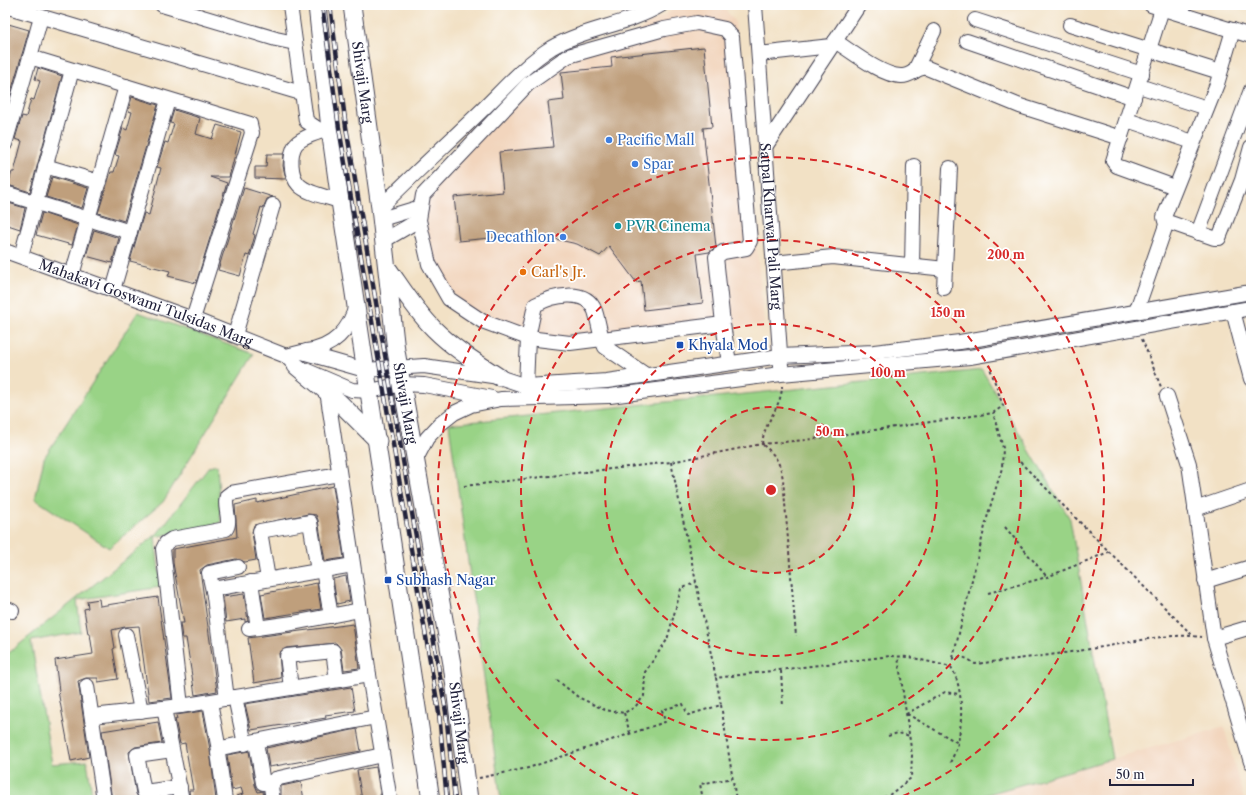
<svg xmlns="http://www.w3.org/2000/svg" width="1256" height="805" font-family="'Libre Caslon Text',serif">
  <rect width="100%" height="100%" fill="#fff"/>
  <filter id="ink" filterUnits="userSpaceOnUse"><feTurbulence type="fractalNoise" baseFrequency=".025" numOctaves="2"/><feDisplacementMap in="SourceGraphic" scale="8" xChannelSelector="R" yChannelSelector="G"/><feConvolveMatrix kernelMatrix="1 2 1 2 8 2 1 2 1" color-interpolation-filters="sRGB"/></filter>
  <filter id="wash" filterUnits="userSpaceOnUse"><feTurbulence type="fractalNoise" baseFrequency=".012" numOctaves="4" result="noise"/><feDisplacementMap in="SourceGraphic" scale="16" xChannelSelector="R" yChannelSelector="G"/><feGaussianBlur stdDeviation="0.9" result="paint"/><feColorMatrix in="noise" values="0 0 0 0 0 0 0 0 0 0 0 0 0 0 0 0 0 1.4 0 .05"/><feComposite in="paint" operator="in"/></filter>
  <g filter="url(#wash)">
    <rect width="100%" height="100%" fill="#f2e1c5"/>
    <path fill="#f2d5bd" d="M680,5H721L735,21L764,324L540,345L471,315L443,280L420,232L415,194L529,87L577,50L621,42Z
      M1224,727L1244,800H979L978,797Z"/>
    <path fill="#99d386" stroke="#5e7a60" d="M138,312L254,354L163,502L109,548L35,499L44,458Z
      M982,370L1070,519L1112,759L967,800H501L449,424Z
      M217,465L221,523L155,537L161,587L77,600L81,632L31,641L52,764L87,761L93,800H5V656L157,534L209,467Z"/>
    <g id="blocks">
      <path fill="#bf9f7b" d="M5,23L29,30L5,113Z
        M704,47L712,127L703,128L716,247L709,252L697,254L703,303L644,310L641,281L636,282L609,246L600,256L577,244L533,234L459,241L454,197L503,192L499,152L553,147L548,102L564,100L561,72L612,67L611,57Z
        M38,68L62,76L30,192L8,185L12,172H14L22,141L15,139L22,116L26,117L31,99L34,100L40,81L35,79Z
        M132,97L158,105L124,221L98,213L111,172H114L119,156L115,155L123,128L127,130L132,112L128,111Z
        M174,110L200,118L196,134L212,139L217,125L241,132L229,177H210L227,183L196,283L168,276L170,271L130,261L144,213L149,215L161,168L157,167L165,142L168,143L174,124L170,123Z
        M267,154H284L283,166L286,179L255,178V167H266Z
        M52,177L88,188L82,208L46,197Z
        M244,188L273,197L267,199L263,208L261,207L253,234L255,235L249,256L246,255L240,276L218,270Z
        M5,202L25,208L20,229L5,224Z
        M42,213L78,225L72,245L36,235Z
        M94,230L119,238L112,263L86,256Z
        M333,486L344,558L325,561L318,520L316,515L308,514L254,525L252,532L256,560L245,562L236,559L207,565L200,570L217,691L195,695L186,638H182L180,623H184L173,563V549L237,537L235,505L257,500V503Z
        M346,576L350,601L337,604L333,579Z
        M317,583L321,609L265,618L261,594Z
        M244,594L248,621L245,622V619L226,622L223,597Z
        M158,597L172,698L149,701L139,626L125,627L112,630L115,648L113,649L118,679L98,682V678H86L78,681L89,757L71,761L58,691H59L55,660L93,654L90,634H88L84,609L88,608L87,601L99,599L100,606Z
        M353,624L359,668L344,670L341,649L336,643L286,648L279,653L281,678L254,683L248,638Z
        M351,687L355,711L325,715L326,718L251,730L245,704Z
        M203,711L210,750L216,800H190L189,790H193L185,743L180,744L175,719H177L176,715Z
        M158,722L162,743L135,747L129,752L136,794L140,800H112L102,731Z
        M357,729L361,751L269,767L266,748Z
        M249,751L255,785L258,792L263,791L264,800H237V796L243,794L241,788L232,790L227,755Z
        M376,767L381,800H362L357,770Z
        M301,782L304,800H281V786Z"/>
    </g>
  </g>
  <g filter="url(#ink)">
    <use href="#blocks" fill-opacity="0" stroke="#413f50" stroke-width="1"/>
    <g fill="none" stroke-linecap="round" stroke-linejoin="round">
      <g stroke="#413f50" stroke-width="16">
        <g id="minor">
          <path d="M162,5L276,39L295,43"/>
          <path d="M290,5L306,121L321,131"/>
          <path id="s1" d="M755,5L781,366"/>
          <path d="M1151,5L1251,36"/>
          <path d="M5,6L301,93"/>
          <path d="M1162,9L1113,161L1117,166L1175,187"/>
          <path d="M975,20L1142,74"/>
          <path d="M1070,25L1220,72"/>
          <path d="M1233,30L1217,84L1164,217L1165,221L1214,238H1219L1242,180L1251,147"/>
          <path d="M835,41C851,51 882,76 901,76C911,77 917,66 927,68L1020,106L1121,138"/>
          <path d="M967,41L1134,98"/>
          <path d="M759,54L831,46"/>
          <path d="M30,57L41,17"/>
          <path d="M914,72L934,31"/>
          <path d="M1139,86L1207,108"/>
          <path d="M1127,120L1193,142"/>
          <path d="M328,130C320,131 301,138 296,144C289,154 290,176 299,185C308,194 328,197 340,201"/>
          <path d="M5,144L30,57L250,124L252,133L193,319"/>
          <path d="M765,147L859,5"/>
          <path d="M45,166L99,182"/>
          <path d="M5,193L130,232"/>
          <path d="M380,208C412,175 446,145 479,113C502,91 524,65 551,48C585,28 628,25 661,5"/>
          <path d="M381,219L421,207"/>
          <path d="M1198,233L1251,90"/>
          <path d="M383,241L419,220"/>
          <path id="s2" d="M5,251L193,319L286,356L296,366L352,390L370,391L402,384L424,385L492,398"/>
          <path d="M21,256L72,70"/>
          <path d="M773,263L833,257L945,269"/>
          <path d="M912,266L914,166"/>
          <path d="M72,275L126,86"/>
          <path d="M944,288L950,168"/>
          <path d="M113,290L168,100"/>
          <path d="M1233,311L1251,379"/>
          <path d="M1136,312L1167,222"/>
          <path d="M723,324L570,343L528,338L482,321L449,299L429,264L419,220L423,195L528,84L568,56L664,29L697,23L725,29L732,37L750,241L746,248L723,252L716,257L723,324L729,363"/>
          <path d="M235,335L273,205"/>
          <path d="M306,351C333,348 350,330 356,305"/>
          <path d="M286,356L302,352L365,370L424,366L499,377L526,386L607,381L780,356L874,352L960,342L1251,292"/>
          <path d="M526,386L528,338L535,305C552,296 586,287 595,311C599,323 600,336 605,347L646,375"/>
          <path d="M327,391L360,610"/>
          <path d="M1167,396L1189,464L1214,638L1251,762"/>
          <path d="M416,459L427,438L440,424L454,413L471,405L501,399L610,396L781,374L970,357L1251,308"/>
          <path d="M1195,509L1251,490"/>
          <path d="M323,570L331,616"/>
          <path d="M268,579L260,531L310,522L318,571"/>
          <path d="M1205,581L1251,567"/>
          <path d="M251,582L258,628"/>
          <path d="M213,591L209,573L238,567"/>
          <path d="M5,608L12,611"/>
          <path d="M126,635L141,711"/>
          <path d="M1214,638L1251,627"/>
          <path d="M369,675L390,800"/>
          <path d="M87,686L104,800"/>
          <path d="M291,688L287,656L333,651L337,680"/>
          <path d="M235,697L245,744"/>
          <path d="M227,699L213,589L353,565"/>
          <path d="M210,702L219,750"/>
          <path d="M181,706L163,549L166,543L172,539L226,529C232,521 223,506 227,496L231,493L339,474"/>
          <path d="M164,708L182,800"/>
          <path d="M93,716L181,706L369,675L360,610L293,623L249,629"/>
          <path d="M256,742L263,783L272,782"/>
          <path d="M172,750L137,755L144,792L180,787"/>
          <path d="M225,800L218,753L221,748L376,717"/>
          <path d="M273,800L271,787L275,779L382,755"/>
        </g>
      </g>
      <g stroke="#413f50" stroke-width="19">
        <g id="major">
          <path d="M317,5L330,129L340,201L431,800"/>
          <path id="s3" d="M352,5L380,208L396,351L452,664L469,800"/>
          <path d="M389,270C403,290 416,311 434,329C453,348 476,362 499,377"/>
          <path d="M296,366L339,402L378,441"/>
        </g>
      </g>
      <path stroke="#413f50" stroke-width="2" stroke-dasharray="3 3" stroke-linecap="butt" d="M1142,339L1161,387
        M762,444C764,421 782,407 782,386
        M763,445C776,455 780,463 783,479L796,636
        M671,462L716,678
        M1020,462L1192,635
        M464,486L671,462L762,444L805,440L993,413L1003,406L989,365
        M1005,527L1047,577
        M988,593L1047,577L1111,551
        M953,658L988,514L1002,468L1003,448L993,413
        M952,659C962,655 967,658 975,664C1015,659 1056,655 1096,648C1131,643 1167,632 1202,637
        M781,671L783,707
        M557,680L578,697L605,710L624,713L635,707L644,696L645,672L667,640L681,589L696,582
        M721,705L736,800
        M624,713L630,733
        M906,714L945,692L959,694
        M907,714L958,743
        M888,736L898,733L910,736
        M479,778L528,768L665,722L662,710L683,704L688,715L721,705L716,678L890,656L909,657L951,667C963,687 963,718 958,742C957,750 952,758 949,765
        M703,800L700,784L733,778
        M872,800L888,796L911,778L912,755L898,657"/>
      <use href="#minor" stroke="#fff" stroke-width="14"/>
      <use href="#major" stroke="#fff" stroke-width="17"/>
      <g stroke="#22223b" stroke-width="4.5">
        <path id="rail" d="M322,5L339,128L439,713L447,800
          M330,5L346,127L446,712L455,800"/>
      </g>
      <use href="#rail" stroke="#fff" stroke-width="3" stroke-dasharray="9" stroke-linecap="butt"/>
    </g>
  </g>
  <circle cx="771" cy="490" r="83" fill="#d62828" fill-opacity=".12"/>
  <g fill="none" stroke="#d62828" stroke-width="2" stroke-dasharray="7 5">
    <circle cx="771" cy="490" r="83"/>
    <circle cx="771" cy="490" r="166"/>
    <circle cx="771" cy="490" r="250"/>
    <path d="M649 800A333 333 0 1 1 893 800"/>
  </g>
  <g fill="#3f7fe0" stroke="#fff" stroke-width="1.5">
    <circle cx="609" cy="140" r="4"/>
    <circle cx="635" cy="164" r="4"/>
    <circle cx="563" cy="237" r="4"/>
  </g>
  <circle fill="#0f9aa8" stroke="#fff" stroke-width="1.5" cx="618" cy="226" r="4"/>
  <circle fill="#e8710a" stroke="#fff" stroke-width="1.5" cx="523" cy="272" r="4"/>
  <g fill="#1a4fb4" stroke="#fff" stroke-width="1.5">
    <rect x="676" y="341" width="8" height="8" rx="2"/>
    <rect x="384" y="576" width="8" height="8" rx="2"/>
  </g>
  <g text-anchor="middle" stroke-width="3.5" stroke-linejoin="round" paint-order="stroke">
    <g font-size="14" fill="#22223b" stroke="#fff">
      <text dy="5" stroke="none"><textPath href="#s3" startOffset="78">Shivaji Marg</textPath></text>
      <text dy="5" stroke="none"><textPath href="#s1" startOffset="222">Satpal Kharwal Pali Marg</textPath></text>
      <text dy="5" stroke="none"><textPath href="#s2" startOffset="150">Mahakavi Goswami Tulsidas Marg</textPath></text>
      <text dy="5" stroke="none"><textPath href="#s3" startOffset="402">Shivaji Marg</textPath></text>
      <text dy="5" stroke="none"><textPath href="#s3" startOffset="726">Shivaji Marg</textPath></text>
    </g>
    <g font-size="14" fill="#366cbe" stroke="#fff" text-anchor="start">
      <text x="617" y="145">Pacific Mall</text>
      <text x="643" y="169">Spar</text>
      <text x="555" y="242" text-anchor="end">Decathlon</text>
    </g>
    <g font-size="14" fill="#0d838f" stroke="#fff" text-anchor="start">
      <text x="626" y="231">PVR Cinema</text>
    </g>
    <g font-size="14" fill="#c56008" stroke="#fff" text-anchor="start">
      <text x="531" y="277">Carl's Jr.</text>
    </g>
    <g font-size="14" fill="#164399" stroke="#fff" text-anchor="start">
      <text x="688" y="350">Khyala Mod</text>
      <text x="396" y="585">Subhash Nagar</text>
    </g>
  </g>
  <circle cx="771" cy="490" r="6" fill="#d62828" stroke="#fff" stroke-width="2"/>
  <g font-size="12" text-anchor="middle" font-weight="bold" fill="#d62828" stroke="#fff" stroke-width="3.5" stroke-linejoin="round" paint-order="stroke">
    <text x="1006" y="259">200 m</text>
    <text x="948" y="317">150 m</text>
    <text x="888" y="377">100 m</text>
    <text x="830" y="436">50 m</text>
  </g>
  <rect width="1256" height="805" fill="none" stroke="#fff" stroke-width="20"/>
  <path d="M1110 779v6h83v-6" fill="none" stroke="#22223b" stroke-width="2"/>
  <text x="1116" y="779" font-size="12" fill="#22223b" stroke="#ffffff" stroke-width="3" paint-order="stroke">50 m</text>
</svg>
